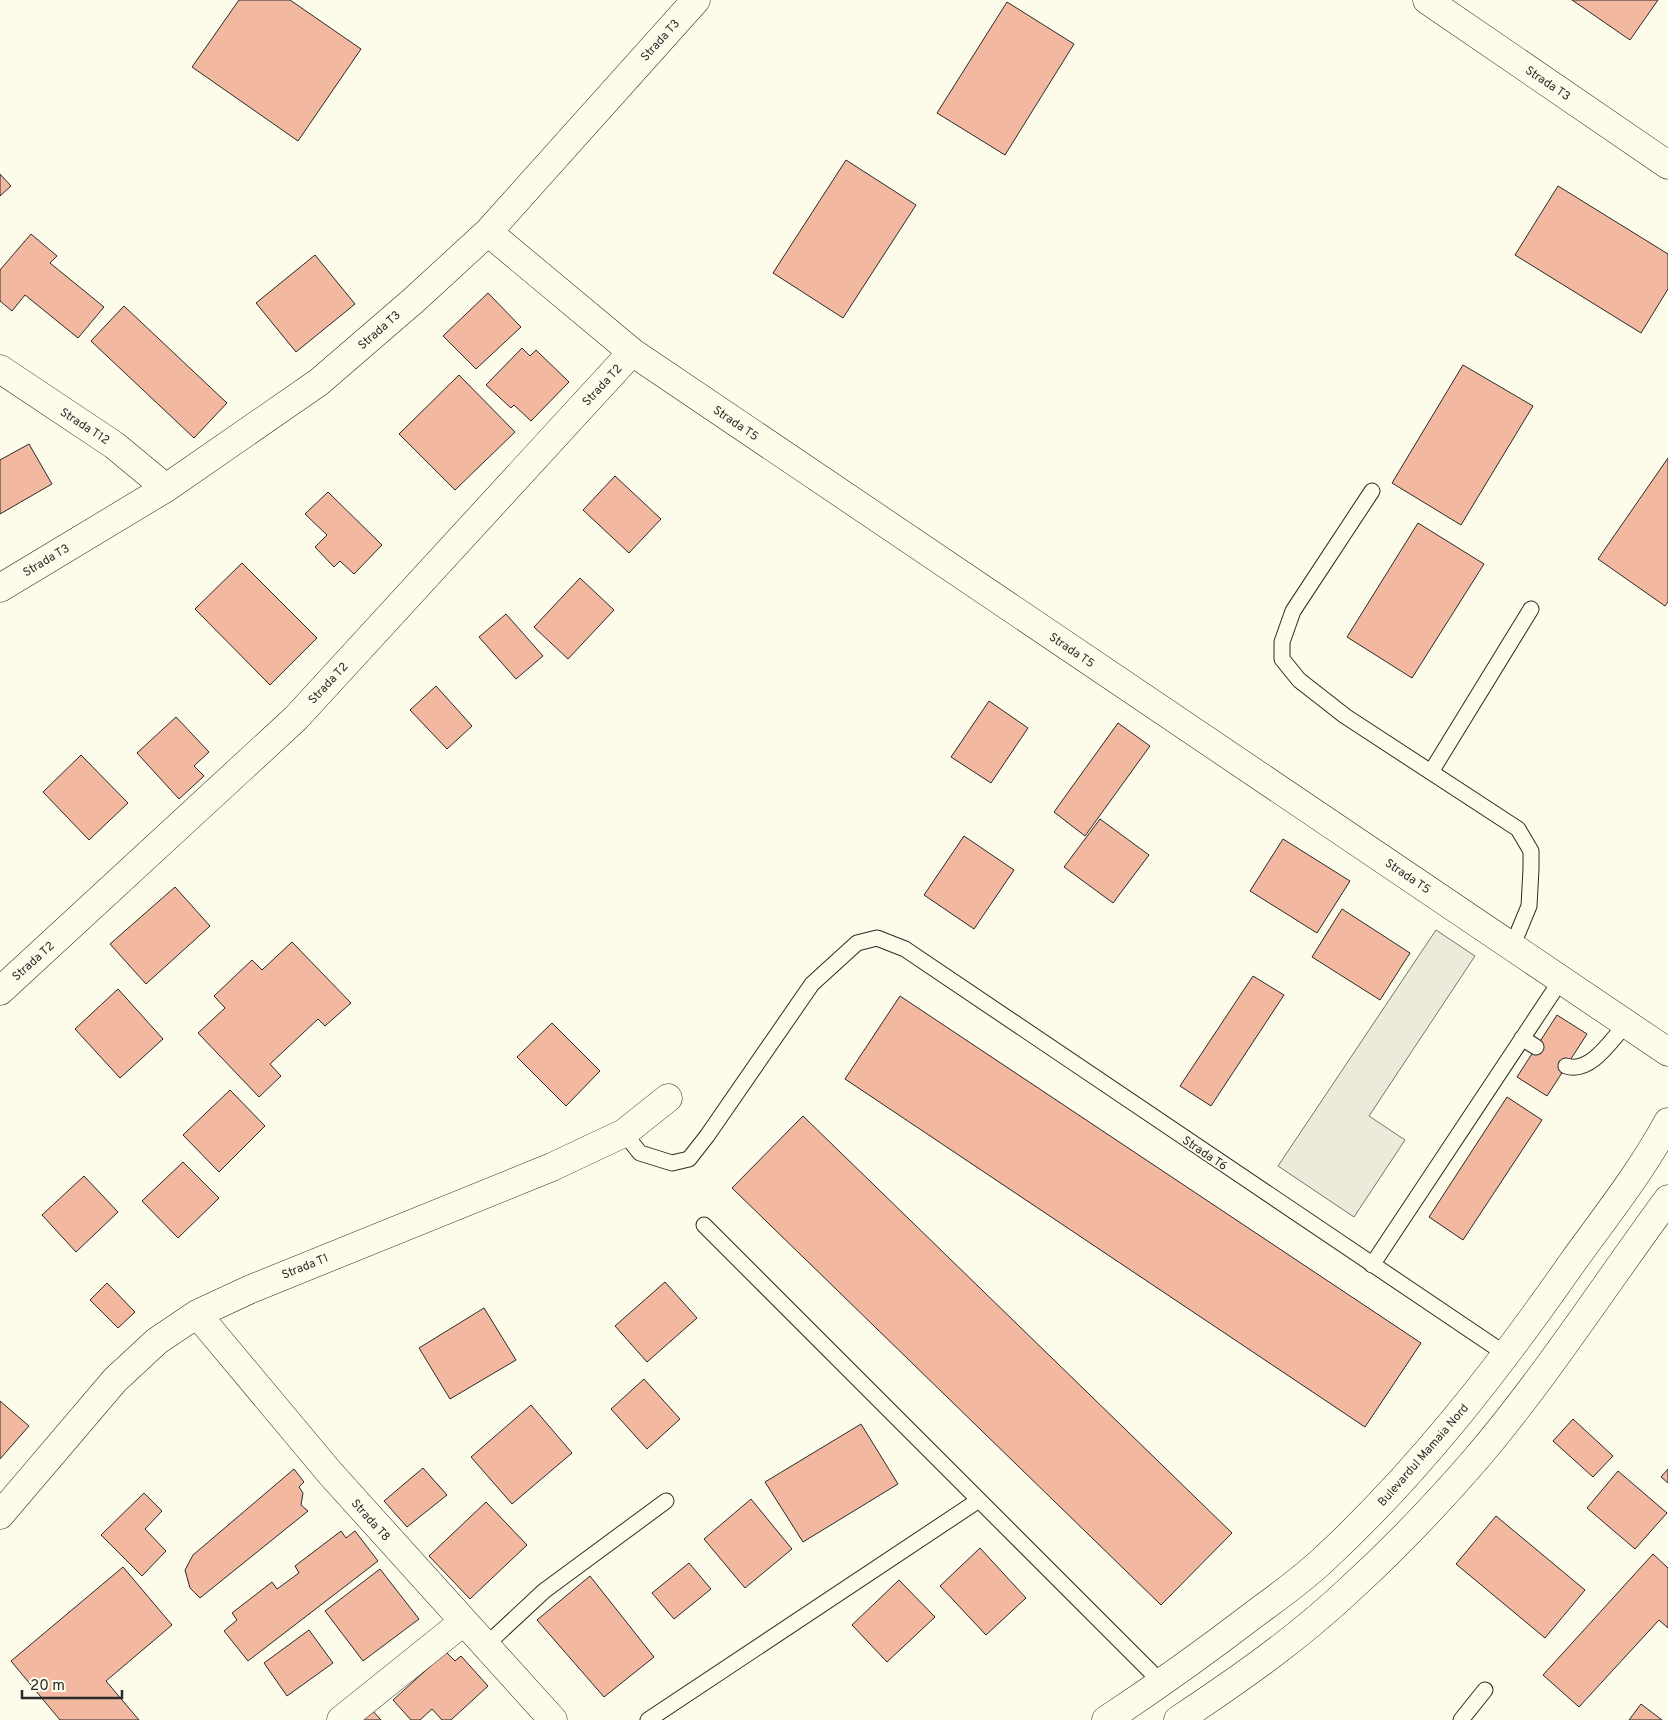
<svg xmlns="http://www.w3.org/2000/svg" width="1668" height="1720" font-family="Overpass,sans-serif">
  <rect width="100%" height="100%" fill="#fdfbea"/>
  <path fill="#eceadb" stroke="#74746e" d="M1436,930L1475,956L1369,1116L1405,1140L1354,1217L1278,1166Z"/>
  <path fill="#f2b8a0" stroke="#2b2b2b" d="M239,0H290L361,49L298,141L192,67Z
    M1572,0H1658L1630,40Z
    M1007,2L1074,44L1005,155L937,113Z
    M846,160L916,205L843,318L773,273Z
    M0,174L11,186L0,196Z
    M1558,186L1668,254V289L1641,333L1515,255Z
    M31,234L57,256L50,263L104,307L78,338L25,295L12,311L0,301V270Z
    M315,255L355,304L296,352L256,303Z
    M488,293L521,327L476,369L443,336Z
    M124,306L227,403L194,438L91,341Z
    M522,348L530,356L536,350L569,382L531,421L514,405L511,408L486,385Z
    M1463,365L1533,406L1461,525L1392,483Z
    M459,375L515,432L455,490L399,434Z
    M29,444L52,484L0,514V460Z
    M1668,458V602L1665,606L1598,559Z
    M615,476L661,519L629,553L583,510Z
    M328,492L382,545L354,574L340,561L334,567L315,547L327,535L305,514Z
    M1418,523L1484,564L1412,678L1347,637Z
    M242,563L317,638L270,685L195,609Z
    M580,578L614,610L568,659L534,627Z
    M506,614L543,656L516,679L479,637Z
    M436,686L472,726L447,749L410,710Z
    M989,701L1028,728L991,783L951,757Z
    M176,717L209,752L194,766L204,776L179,799L137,753Z
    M1118,723L1150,746L1085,836L1054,812Z
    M81,755L128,803L89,840L43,792Z
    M1100,819L1149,855L1113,903L1064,867Z
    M964,836L1014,870L974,929L924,895Z
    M1283,839L1350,881L1317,933L1250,891Z
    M175,887L210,926L146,984L110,944Z
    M1342,909L1410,953L1380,1000L1312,957Z
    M292,942L351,1003L325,1026L318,1019L270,1064L281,1076L259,1097L198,1033L225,1008L214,996L252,960L262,970Z
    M1253,976L1284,995L1211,1106L1180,1086Z
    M118,989L163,1039L120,1078L75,1029Z
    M900,996L1421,1343L1365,1427L845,1079Z
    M1557,1015L1587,1034L1547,1096L1517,1077Z
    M552,1023L600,1071L566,1106L517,1057Z
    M230,1090L265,1126L219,1172L183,1135Z
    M1507,1097L1542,1120L1463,1240L1429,1217Z
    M803,1116L1232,1533L1161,1605L732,1188Z
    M183,1162L219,1198L178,1238L142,1201Z
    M84,1176L118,1212L76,1252L42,1215Z
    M665,1282L697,1318L647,1362L615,1326Z
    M107,1283L135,1312L118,1328L90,1300Z
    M484,1308L516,1360L450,1399L419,1348Z
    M644,1379L680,1419L647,1449L611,1409Z
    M0,1401L29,1426L0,1459Z
    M531,1405L572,1453L512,1504L471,1457Z
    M1573,1419L1613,1456L1593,1477L1553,1441Z
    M861,1424L898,1484L803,1542L765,1482Z
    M423,1468L447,1495L407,1527L384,1501Z
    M294,1469L304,1482L299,1487L303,1493L301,1505L308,1511L200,1598L190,1588L185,1570L193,1555Z
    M1668,1469V1483L1661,1477Z
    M1618,1471L1667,1513L1635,1549L1587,1508Z
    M144,1493L162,1511L145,1529L166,1551L142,1576L101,1535Z
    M751,1499L792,1549L745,1588L704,1539Z
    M486,1502L527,1545L470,1599L429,1556Z
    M1496,1516L1585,1590L1545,1638L1456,1564Z
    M341,1531L346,1538L355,1531L378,1561L248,1661L224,1631L237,1620L232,1613L272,1582L277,1589L299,1573L295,1566Z
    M980,1548L1026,1598L986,1635L940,1586Z
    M1653,1554L1668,1568V1628L1659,1620L1579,1707L1543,1675Z
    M689,1563L711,1589L674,1619L652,1593Z
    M123,1567L172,1625L106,1681L139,1720H60L11,1661Z
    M380,1569L419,1619L363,1661L325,1611Z
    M590,1576L654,1657L604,1697L537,1620Z
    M899,1580L935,1617L887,1662L852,1625Z
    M309,1630L333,1663L287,1696L264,1663Z
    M446,1652L455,1661L461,1656L488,1686L451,1720H442L432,1709L420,1720H411L393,1700Z
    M1641,1704L1662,1720H1629Z
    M372,1710L381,1720H360Z"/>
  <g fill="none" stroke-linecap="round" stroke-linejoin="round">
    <g stroke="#2b2b2b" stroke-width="17">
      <path id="service" d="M1372,491L1293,611L1282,642V659L1299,680L1345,716L1518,829L1531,851V869L1529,906L1512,947
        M1431,772L1531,609
        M1522,1038L1536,1047
        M1566,1066C1591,1074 1611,1040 1627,1023
        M624,1133L640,1153L672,1163L689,1159L707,1136L812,984L857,943L877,938L905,949L1507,1355
        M704,1225L1162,1683
        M1372,1265L1561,980
        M485,1646L544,1591L666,1501
        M648,1720L979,1500
        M1461,1720L1485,1690"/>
    </g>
    <g stroke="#2b2b2b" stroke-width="29">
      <path id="minor" d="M1427,0L1668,165
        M488,232L632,352L1668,1052
        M0,369L114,445L166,488
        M0,588L166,488L319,382L414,300L488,232L696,0
        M0,991L296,718L632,352
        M197,1314L330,1473L553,1720
        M0,1515L115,1380L157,1341L197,1314L251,1289L552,1167L624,1133L668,1098
        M341,1720L463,1622"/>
    </g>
    <g stroke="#2b2b2b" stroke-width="29">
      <path id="secondary" d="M1106,1720C1156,1687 1205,1652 1252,1616C1276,1598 1302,1580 1324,1559C1419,1471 1498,1369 1572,1263C1605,1217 1641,1172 1668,1122
        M1178,1720C1237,1681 1297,1639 1349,1590C1394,1549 1436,1505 1475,1460C1545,1378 1604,1286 1668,1199"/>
    </g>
    <use href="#service" stroke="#fdfbea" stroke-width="15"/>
    <use href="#minor" stroke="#fdfbea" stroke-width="28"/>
    <use href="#secondary" stroke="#fdfbea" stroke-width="28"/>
  </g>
  <g text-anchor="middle" stroke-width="4" stroke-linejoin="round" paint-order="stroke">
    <g font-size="12" fill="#2b2b2b" stroke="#fdfbea">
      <text transform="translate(660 40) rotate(-48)" y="4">Strada T3</text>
      <text transform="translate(1548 83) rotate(34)" y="4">Strada T3</text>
      <text transform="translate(379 330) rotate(-41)" y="4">Strada T3</text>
      <text transform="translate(602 385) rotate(-47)" y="4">Strada T2</text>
      <text transform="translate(736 423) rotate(34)" y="4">Strada T5</text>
      <text transform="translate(85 426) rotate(33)" y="4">Strada T12</text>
      <text transform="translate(46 560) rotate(-31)" y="4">Strada T3</text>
      <text transform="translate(1072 650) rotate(34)" y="4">Strada T5</text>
      <text transform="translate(328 683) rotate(-47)" y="4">Strada T2</text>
      <text transform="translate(1408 876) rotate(34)" y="4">Strada T5</text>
      <text transform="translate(33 961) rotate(-42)" y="4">Strada T2</text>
      <text transform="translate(1205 1153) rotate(34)" y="4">Strada T6</text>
      <text transform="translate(305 1266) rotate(-22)" y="4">Strada T1</text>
      <text transform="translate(1423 1455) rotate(-49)" y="4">Bulevardul Mamaia Nord</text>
      <text transform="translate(371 1520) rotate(48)" y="4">Strada T8</text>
    </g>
  </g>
  <path d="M22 1690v8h100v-8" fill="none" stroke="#2b2b2b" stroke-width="2.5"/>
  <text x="30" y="1690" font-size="15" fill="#2b2b2b" stroke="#fdfbea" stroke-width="4" paint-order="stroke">20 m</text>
</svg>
